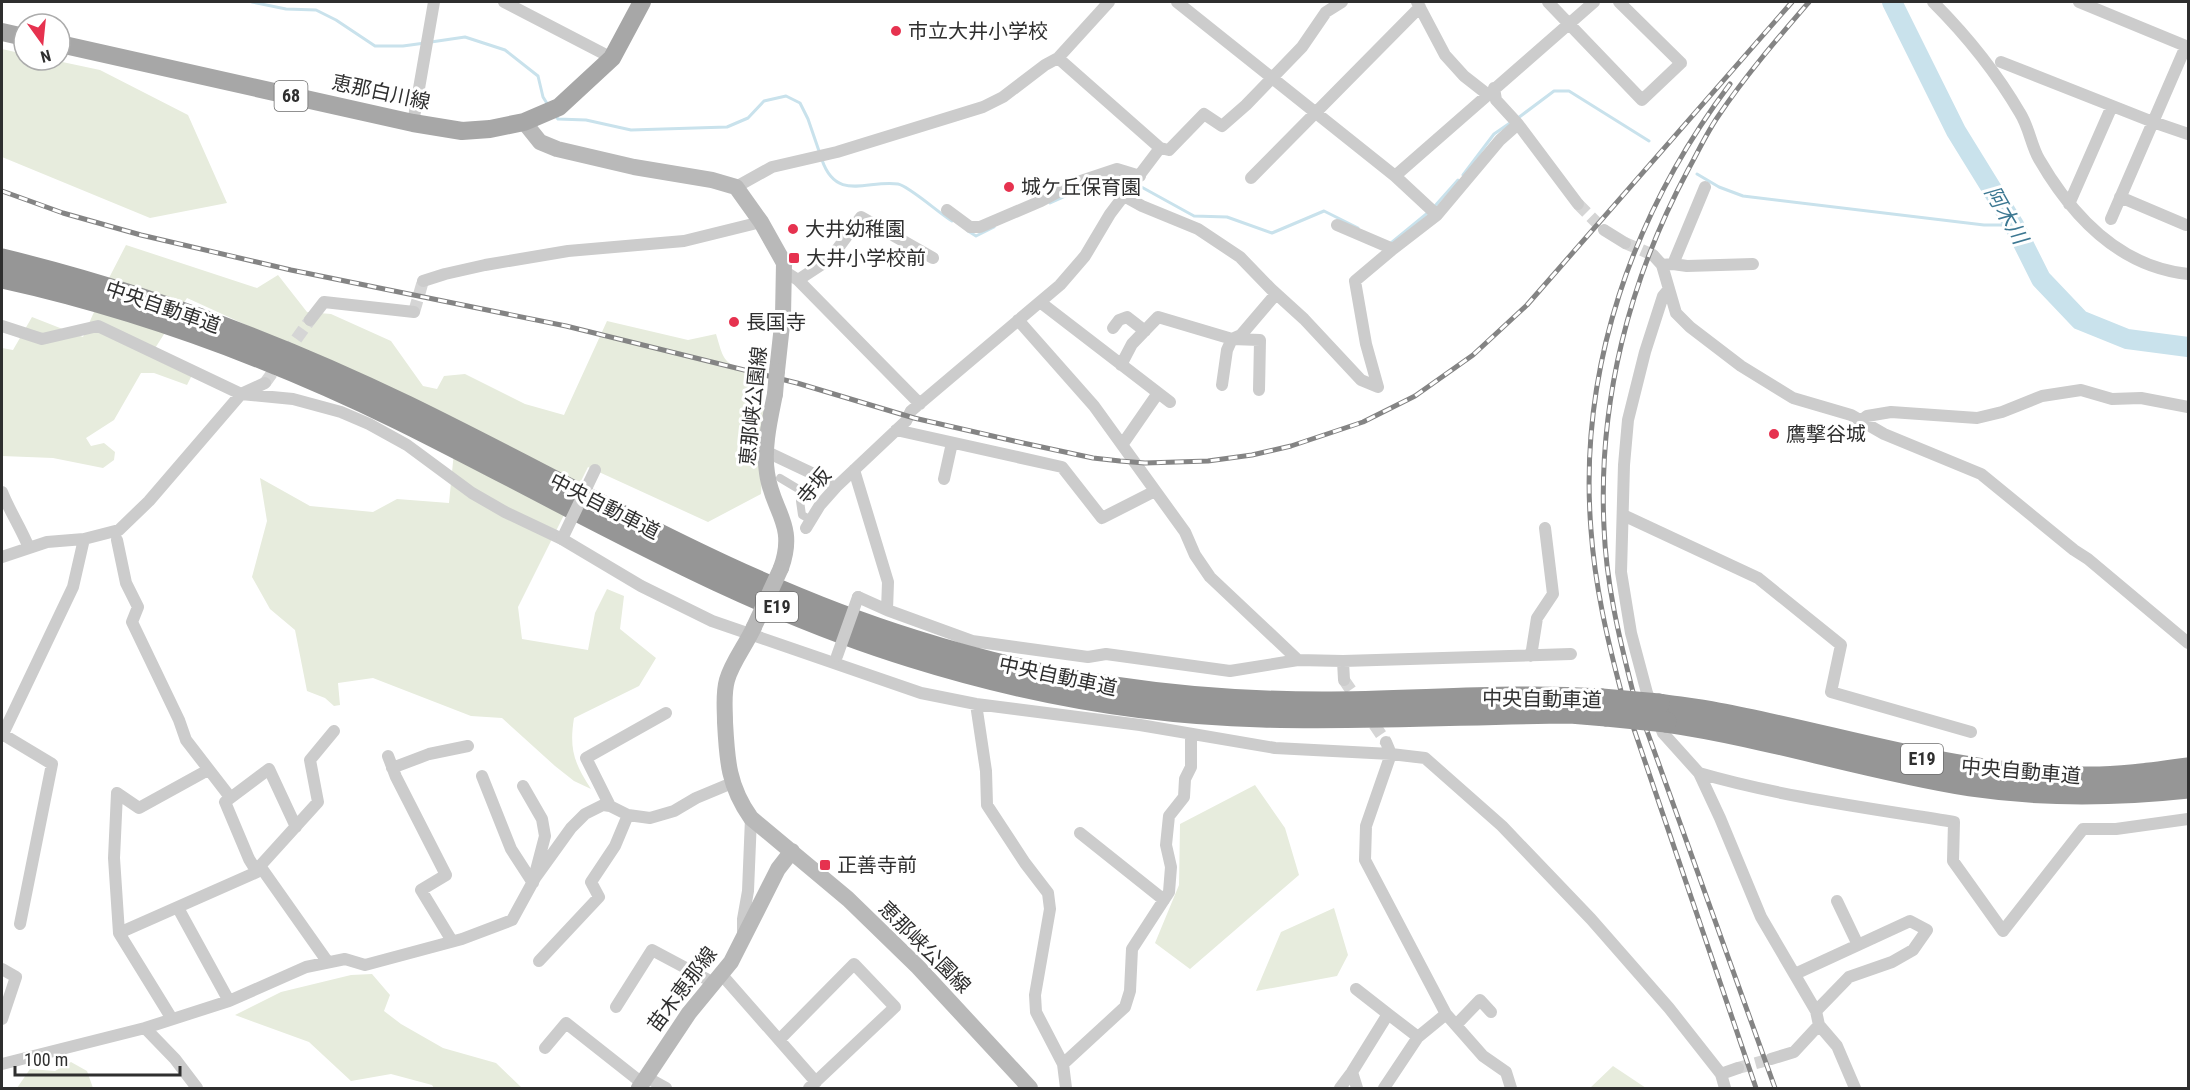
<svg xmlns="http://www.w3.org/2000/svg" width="2190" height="1090" font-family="'Roboto Condensed','Noto Sans JP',sans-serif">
  <rect width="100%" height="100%" fill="#fff"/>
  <path fill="#e7ecdd" d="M2,49L24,54V60H53L100,70L188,115L227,203L150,218L2,157Z
    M126,245L257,288L278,275L307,312L331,314L391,341L423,386L437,389L444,376L465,374L525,404L564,415L607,321L688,340L716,334C723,356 722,365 747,369L761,357L767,370L758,394L766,415L761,494L708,522L588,467L518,607L522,639L588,650L595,613L607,589L624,596L620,629L656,658L639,686L574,718C569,749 574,763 591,789L574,781L555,766L502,718L471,716L373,678L338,683L340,705L334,706L325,698L307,691L295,630L270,609L252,577L267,521L260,478L310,506L373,512L397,499L449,503L457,421L187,298L152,353L192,375L187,385L154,373H141L114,420L86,438L91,446L104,443L115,452L114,460L103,468L53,458L2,456V348L13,350L32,317L83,337L109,278Z
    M1255,785L1285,828L1299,875L1190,969L1155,943L1179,885L1180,824Z
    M1334,908L1348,955L1337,976L1256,991L1281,932Z
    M372,974L390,995L384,1011L401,1024L443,1048L496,1063L522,1088H434L432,1085L391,1074L351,1081L309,1042L235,1015L281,992L351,975Z
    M71,1062L87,1071L93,1088H17L30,1069L55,1071Z
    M1613,1066L1646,1088H1590Z"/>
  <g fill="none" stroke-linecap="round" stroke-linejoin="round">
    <path stroke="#c9e2ec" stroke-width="3" d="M252,2L286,9L316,10L336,20L375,46H403L425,43
      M431,42L465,37L505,50L538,76L543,97L548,105
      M555,115L558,119L586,120L631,130L727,127L748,118L764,101L786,96L800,103L808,119L819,151
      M1518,118L1554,91H1569L1649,141
      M822,160C837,203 869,179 898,184C909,186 940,214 952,221
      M1697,174L1719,187L1743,196L1984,225H2014
      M1463,175L1494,134L1510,123
      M1110,177L1130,182
      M1136,184L1194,216L1227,217L1272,233L1324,211L1358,228
      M1050,203L1104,179
      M1434,207L1458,180
      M968,231L976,236L994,227
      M1391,243L1430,211"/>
    <path stroke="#c9e2ec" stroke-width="20" d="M1892,2L1956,131L2014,225L2041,279L2080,320L2127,339L2188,347"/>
    <path stroke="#d5d5d5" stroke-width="12" stroke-dasharray="12 6" stroke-linecap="butt" d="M1578,204L1604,230
      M1625,243L1653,255
      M414,312L423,281
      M265,383L310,320
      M1344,680L1386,742
      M1738,1068L1771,1059"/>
    <path stroke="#ccc" stroke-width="8" d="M780,478L805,493L800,501L802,515L811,520"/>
    <path stroke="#ccc" stroke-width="12" d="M504,2L612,58
      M1177,2L1395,176L1594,2
      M1417,2L1445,55L1464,76L1487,94
      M1548,2L1642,100L1681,63L1619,2
      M1933,2C1966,35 1996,72 2020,113C2029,127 2031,145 2039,159C2072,216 2120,267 2188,274
      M2079,2L2188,47
      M1058,58L1160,148L1169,150L1204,114L1222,126L1246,105L1302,47L1326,12L1342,2
      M2001,62L2153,122L2188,134
      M1494,88L1496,100L1518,124L1578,204
      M413,123L434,2
      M1395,176L1437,215
      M1251,178L1420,7
      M736,187L772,167L837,152L983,107L1003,97L1045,65L1058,58L1109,2
      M1124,196L1142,206L1198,229L1240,257L1271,289L1304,319L1361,380L1378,387
      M2120,197L2186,225
      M2069,204L2112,106
      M947,210L970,227H980L1041,201L1075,183L1117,169L1140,176
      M2111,219L2186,46
      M1337,225L1393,249L1437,215L1500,140L1518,124
      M1604,230L1625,243
      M1653,255L1662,265L1676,313L1690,327L1741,366L1793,398L1851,415L1884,434L1981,474L2074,550L2088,559L2188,643
      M1673,264L1687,266L1753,264
      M1662,265L1673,264L1705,187
      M784,271L798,280L920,404
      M798,280L830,259L861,217L933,258
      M423,281L445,274L485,265L568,251L684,241L761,222
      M1668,290L1663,296L1645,352L1628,420L1624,465L1621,572L1631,633L1647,693L1663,733L1699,773L1720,818L1761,917L1816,1011L1819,1025L1837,1046L1855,1088
      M1040,302L1170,402
      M310,320L324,302L414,312
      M1018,320L1094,406L1185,532L1195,555L1210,577L1298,660
      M2,326L42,339L98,326L241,394L293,399L341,412L369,424L407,445L472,493L505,512L562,539L641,586L712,621L921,693L976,704L1140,725L1275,748L1391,754L1425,758L1502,826L1591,919L1669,1008L1721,1074L1725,1088
      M1113,328L1119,320L1127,317L1145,331
      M1121,365L1132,344L1158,317L1232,339L1260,340L1259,390
      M1222,385L1227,350L1232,339L1241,335L1276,294
      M1378,387L1366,344L1355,281L1393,249
      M1862,420L1867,416L1891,412L1977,418L2002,412L2042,396L2081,390L2112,399L2141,398L2188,407
      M896,430L1062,467L1102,518L1155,491
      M1122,445L1158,393
      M767,452L822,478L834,489
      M854,470L888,582L887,610
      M944,479L952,443
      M2,492C10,512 21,528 29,548
      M1623,515L1758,578L1841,645L1831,692L1971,732
      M806,528L820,505L836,487L906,421L911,411L1060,285L1085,256L1110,214L1160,148
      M117,540L126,583L138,607L132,622L179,720L186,740L230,797
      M2,557L47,542L84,539L119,530L149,501L241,394L265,383
      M858,597L887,610L972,641L1088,657L1106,654L1230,671L1298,660L1343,661L1571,654
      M1531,656L1537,618L1553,594L1545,528
      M1343,661L1344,680
      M976,704L986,771L987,805L1025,863L1048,893L1050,909L1035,995L1036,1012L1063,1064L1066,1088
      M2,734L52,764L20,924
      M2,736L73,587L84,539
      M1386,742L1391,754L1366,826L1365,860L1446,1014L1483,1056L1506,1072L1511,1088
      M388,756L396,777L446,875L421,890L452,941
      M392,768L429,754L468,746
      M1699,773C1782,797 1868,808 1954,822L1953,861L2003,931L2083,829H2116L2188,819
      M482,776L511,849L533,883
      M523,786L542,819L545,836L534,878
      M117,793L114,858L119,933L172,1019
      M117,793L139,808L208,770
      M610,806L586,758L666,713
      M1080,833L1164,900
      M260,866L327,961
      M257,872L249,859L225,802L269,769L296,827
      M1837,901L1858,945
      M178,908L229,1001
      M119,933L257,872L260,866L318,802L310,760L334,731
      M743,935V919L748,891L751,818
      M539,961L599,897L591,882L615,846L628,815
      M2,969L16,977L2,1019
      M1795,974L1910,921L1927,930L1913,950L1892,962L1849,977L1816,1011
      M722,975L816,1082
      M1356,989L1388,1014L1352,1072L1357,1088
      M616,1007L652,950L714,983
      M1388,1014L1418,1037
      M1456,1025L1480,1000L1491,1012
      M145,1028L175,1059L197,1088
      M779,1040L854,964L895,1007L809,1088
      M545,1048L566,1023L642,1083
      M1771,1059L1794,1052L1819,1025
      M2,1064L145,1028L229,1001L306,967L345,959L365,965L462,939L512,920L535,878L571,828L585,814L603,805L610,806L628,815L650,818L674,811L696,798L732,783
      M1063,1064L1125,1007L1130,991L1132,949L1169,892L1171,867L1166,845L1169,816L1184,797L1185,779L1191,767V734
      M1721,1074L1738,1068
      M646,1077L666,1088
      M1340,1088L1352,1072
      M1384,1088L1418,1037L1446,1014"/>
    <path stroke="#b9b9b9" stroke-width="16" d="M524,122L540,142L557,149L634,167L712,180L736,187L761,222L784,263L783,316L777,371
      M775,394C770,419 763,448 767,473C772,511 797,524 781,568
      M754,627C746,645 732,662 727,680C723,694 725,708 725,722C727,759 728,786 751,818L848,899L918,967L1030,1088
      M639,1088L689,1013L731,962L778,869L792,851"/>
    <path stroke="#a7a7a7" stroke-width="18" d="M2,32L24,37
      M60,44L413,123L462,131L490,129L524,122L559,107L612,58L642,2"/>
    <path stroke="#969696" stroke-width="21" d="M2,259C142,293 277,343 407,406C574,487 736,585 914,640C1050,683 1180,702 1322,702C1415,702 1508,693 1602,699
      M2,278C139,308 273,358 400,420C568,503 731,602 911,657C1026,693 1143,714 1262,717C1365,720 1467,714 1570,713L1606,716
      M1659,704C1678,707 1698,709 1718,713C1838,735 1956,776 2080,777C2116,778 2152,773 2188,768
      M1666,722C1769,737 1868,770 1970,786C2044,797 2114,796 2188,788"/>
    <g stroke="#848484" stroke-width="5">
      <path id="rail" d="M1730,84C1633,213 1578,368 1591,530C1595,586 1607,638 1621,691L1756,1088
        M2,191L63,213L141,235L291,270L566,326L797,383L914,418L1023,443L1093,458L1120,461L1145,463L1208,461L1252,455L1291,446L1363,422L1415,396L1473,355L1527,305L1792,2
        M1775,1088L1633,692C1619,637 1606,583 1604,527C1598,402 1629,280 1688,170C1698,152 1707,132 1719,115C1746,75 1778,38 1809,2"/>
    </g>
    <use href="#rail" stroke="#fff" stroke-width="3" stroke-dasharray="9" stroke-linecap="butt"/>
    <path stroke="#ccc" stroke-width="12" d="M562,539L595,470
      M837,656L858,597"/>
    <path stroke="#b9b9b9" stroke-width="16" d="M775,394L777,371
      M754,627L781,568"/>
    <path stroke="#969696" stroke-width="21" d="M1602,699L1659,704
      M1606,716L1666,722"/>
  </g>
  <g fill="#e6324f" stroke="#fff" stroke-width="2">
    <circle cx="896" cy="31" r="6"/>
    <circle cx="1009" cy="187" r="6"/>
    <circle cx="793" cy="229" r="6"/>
    <rect x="788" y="252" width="12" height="12" rx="3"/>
    <circle cx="734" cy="322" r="6"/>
    <circle cx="1774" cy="434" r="6"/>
    <rect x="819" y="859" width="12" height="12" rx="3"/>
  </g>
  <g text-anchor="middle" stroke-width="6" stroke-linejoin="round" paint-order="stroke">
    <g fill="#fff" stroke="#6d6d6d" stroke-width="1.5">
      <rect x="274.5" y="81" width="33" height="30" rx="4.5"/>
      <rect x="756" y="592" width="42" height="30" rx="4.5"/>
      <rect x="1901" y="744" width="42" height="30" rx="4.5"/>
    </g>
    <g font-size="18" font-weight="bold" fill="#2f2f2f">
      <text x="291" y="102">68</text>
      <text x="777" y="613">E19</text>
      <text x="1922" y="765">E19</text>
    </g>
    <g font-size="20" fill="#2f2f2f" stroke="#fff" text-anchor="start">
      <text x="908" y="38">市立大井小学校</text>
      <text x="1021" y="194">城ケ丘保育園</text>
      <text x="805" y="236">大井幼稚園</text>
      <text x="806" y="265">大井小学校前</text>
      <text x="746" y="329">長国寺</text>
      <text x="1786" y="441">鷹撃谷城</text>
      <text x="837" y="872">正善寺前</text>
    </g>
    <g font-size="20" fill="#2f2f2f" stroke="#fff">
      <text transform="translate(381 92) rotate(12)" y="7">恵那白川線</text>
      <text transform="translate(163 307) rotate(19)" y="7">中央自動車道</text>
      <text transform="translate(753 406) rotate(-84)" y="7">恵那峡公園線</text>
      <text transform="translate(814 486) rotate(-50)" y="7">寺坂</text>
      <text transform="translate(605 506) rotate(27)" y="7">中央自動車道</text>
      <text transform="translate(1058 676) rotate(12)" y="7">中央自動車道</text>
      <text transform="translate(1542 699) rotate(1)" y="7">中央自動車道</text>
      <text transform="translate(2021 771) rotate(5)" y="7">中央自動車道</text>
      <text transform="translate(925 947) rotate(45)" y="7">恵那峡公園線</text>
      <text transform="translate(682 989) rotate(-53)" y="7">苗木恵那線</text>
    </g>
    <g font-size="21" font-style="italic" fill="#3d7892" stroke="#fff">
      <text transform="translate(2006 215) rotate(60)" y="7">阿木川</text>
    </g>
  </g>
  <rect width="2190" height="1090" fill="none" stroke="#2f2f2f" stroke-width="6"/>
  <g transform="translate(42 42) rotate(165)"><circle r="28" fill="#ffffff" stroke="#acacac" stroke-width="1.5"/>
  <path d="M0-4.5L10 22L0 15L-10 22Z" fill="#e6324f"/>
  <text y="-9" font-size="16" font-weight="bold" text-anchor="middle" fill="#2f2f2f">N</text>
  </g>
  <path d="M15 1066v9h165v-9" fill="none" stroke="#2f2f2f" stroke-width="3"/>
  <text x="24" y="1066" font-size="18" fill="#2f2f2f" stroke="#ffffff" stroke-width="4.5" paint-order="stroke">100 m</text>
</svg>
